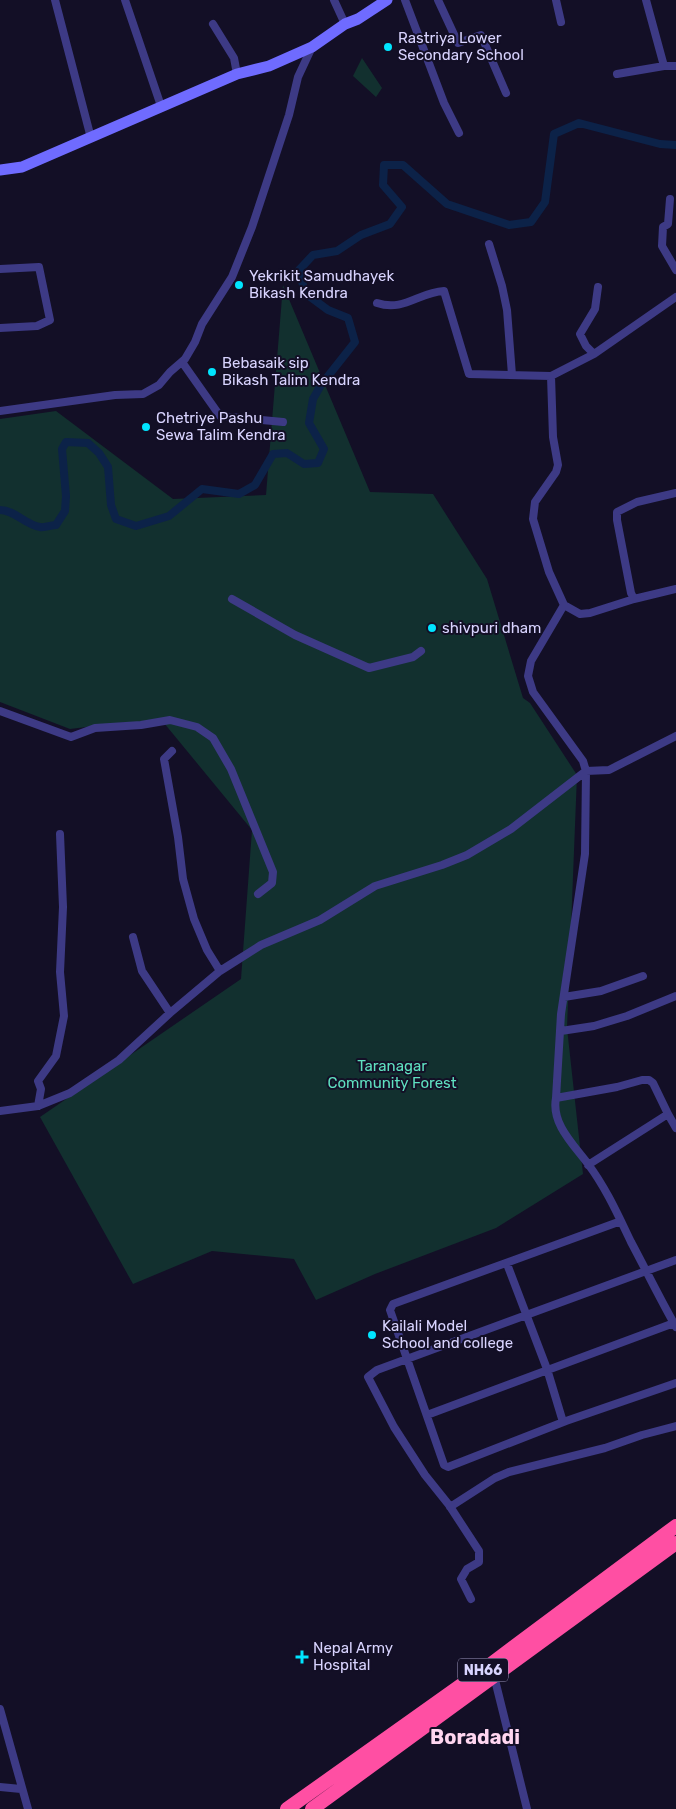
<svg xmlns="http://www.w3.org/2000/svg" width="676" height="1809" font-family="Rubik,sans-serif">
  <rect width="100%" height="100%" fill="#130f26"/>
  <path fill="#12302f" d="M362,58L382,88L376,97L353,76Z
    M283,285L370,492L433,494L487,579L523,698L530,703L577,775L567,1028L583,1174L496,1228L375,1274L316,1300L294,1259L212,1251L133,1284L40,1117L241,979L252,830L164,723L127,722L70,729L0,702V419L56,411L173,499L266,495Z"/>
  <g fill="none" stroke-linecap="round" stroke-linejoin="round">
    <path stroke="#0c2248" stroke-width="8" d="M0,510C15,510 25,525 40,527C45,528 52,525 56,525L65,511L66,496L62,449L66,442L88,443L99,453L108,467L111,505L116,519L136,526L169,516L202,489L239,494L255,485L273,454L287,453L304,464L318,463L324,449L309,423L313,399L321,385L355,342L348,318L328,310L305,293L299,270L313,255L337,251L361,235L390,224L402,207L383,185L384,165H403L447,204L509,225L531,222L545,202L554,134L579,123L660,144L676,145"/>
    <path stroke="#3d3a85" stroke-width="8" d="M55,0L91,138
      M125,0L161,106
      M334,0L345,24
      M405,0L444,103L459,133
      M438,0L458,43L481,35L506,93
      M556,0L561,22
      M646,0L664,66
      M213,24L234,58L237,74
      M617,74L664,66H676
      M670,199L668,224L663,227L662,246L676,270
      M489,244L502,286L507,310L512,375
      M0,269L39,267L50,320L37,326L0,328
      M676,297L594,354L551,376L553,437L558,465L556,472L535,502L533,519L549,572L564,605L531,661L528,676L533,692L583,761L586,771L585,854L561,1014L556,1098C551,1124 574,1145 588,1164C606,1188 618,1215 631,1242C646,1270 660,1299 676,1327
      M377,303C404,312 419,292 444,291L469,374L551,376
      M594,354L586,346L580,334L595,309L598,287
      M182,362L220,416L283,422
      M0,411L115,395L143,394L159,385L170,372L185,359L195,342L202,324L232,277L252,227L289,115L298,77L312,47
      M232,599L295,635L369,668L413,657L421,651
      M634,599L631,593L617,520V512L637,502L676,493
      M564,605L580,614L590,613L634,599L676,589
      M0,711L71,737L95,728L141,725L170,720L197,727L213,738L231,769L273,872L272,883L258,894
      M172,751L164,759L178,837L183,879L194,919L207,950L220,971
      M133,937L142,971L170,1013
      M564,997L601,991L643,976
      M561,1031L594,1026L627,1016L676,996
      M556,1098L617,1087L642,1080H649L653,1083L668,1114
      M38,1106L41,1089L38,1081L56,1056L64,1016L60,972L63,907L60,834
      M0,1111L38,1106L70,1093L119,1060L170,1013L220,971L261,945L320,920L375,886L442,865L467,855L511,829L586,771L609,770L676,736
      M588,1165L668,1114L676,1128
      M621,1221L393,1304L390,1310L444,1465L448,1467L566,1421L676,1383
      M507,1264L547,1369L563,1422
      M427,1415L674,1323
      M450,1507L495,1478L509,1472L605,1448L642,1435L676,1426
      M471,1599L461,1579L467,1569L479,1562V1551L449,1505L425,1475L394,1427L368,1377L377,1370L676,1260
      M494,1676L527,1809
      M0,1709L28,1809
      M0,1787L21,1789"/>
    <path stroke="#6f6bff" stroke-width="11" d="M0,170L22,167L237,74L269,66L312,47L345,24L358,19L387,0"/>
    <path stroke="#ff4fa3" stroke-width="14" d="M287,1809L491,1664L676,1526
      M312,1809L676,1543"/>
  </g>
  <g fill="#00e5ff" stroke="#130f26" stroke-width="2">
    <circle cx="388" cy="47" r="5"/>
    <circle cx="239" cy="285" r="5"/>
    <circle cx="212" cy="372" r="5"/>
    <circle cx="146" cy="427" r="5"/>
    <circle cx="432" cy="628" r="5"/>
    <circle cx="372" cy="1335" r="5"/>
    <path d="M299.5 1649.5h5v5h5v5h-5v5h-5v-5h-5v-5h5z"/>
  </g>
  <g text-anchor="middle" stroke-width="4" stroke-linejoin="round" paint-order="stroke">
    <rect fill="#130f26" stroke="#9e99be" stroke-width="1" x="458" y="1658.5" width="50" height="23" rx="4"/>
    <g font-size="14" font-weight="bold" fill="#d9d4ff">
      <text x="483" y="1675">NH66</text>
    </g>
    <g font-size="15" fill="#d9d4ff" stroke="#130f26" text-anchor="start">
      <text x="398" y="43">Rastriya Lower<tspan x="398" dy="17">Secondary School</tspan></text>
      <text x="249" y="281">Yekrikit Samudhayek<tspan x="249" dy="17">Bikash Kendra</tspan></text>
      <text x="222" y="368">Bebasaik sip<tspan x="222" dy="17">Bikash Talim Kendra</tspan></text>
      <text x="156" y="423">Chetriye Pashu<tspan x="156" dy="17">Sewa Talim Kendra</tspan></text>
      <text x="442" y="633">shivpuri dham</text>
      <text x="382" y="1331">Kailali Model<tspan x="382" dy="17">School and college</tspan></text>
      <text x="313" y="1653">Nepal Army<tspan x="313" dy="17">Hospital</tspan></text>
    </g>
    <g font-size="15" fill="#5fe0c0" stroke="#130f26">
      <text x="392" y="1071">Taranagar<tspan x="392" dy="17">Community Forest</tspan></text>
    </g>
    <g font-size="20" font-weight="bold" fill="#ffd6f0" stroke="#130f26">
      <text x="475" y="1744">Boradadi</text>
    </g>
  </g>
</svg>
